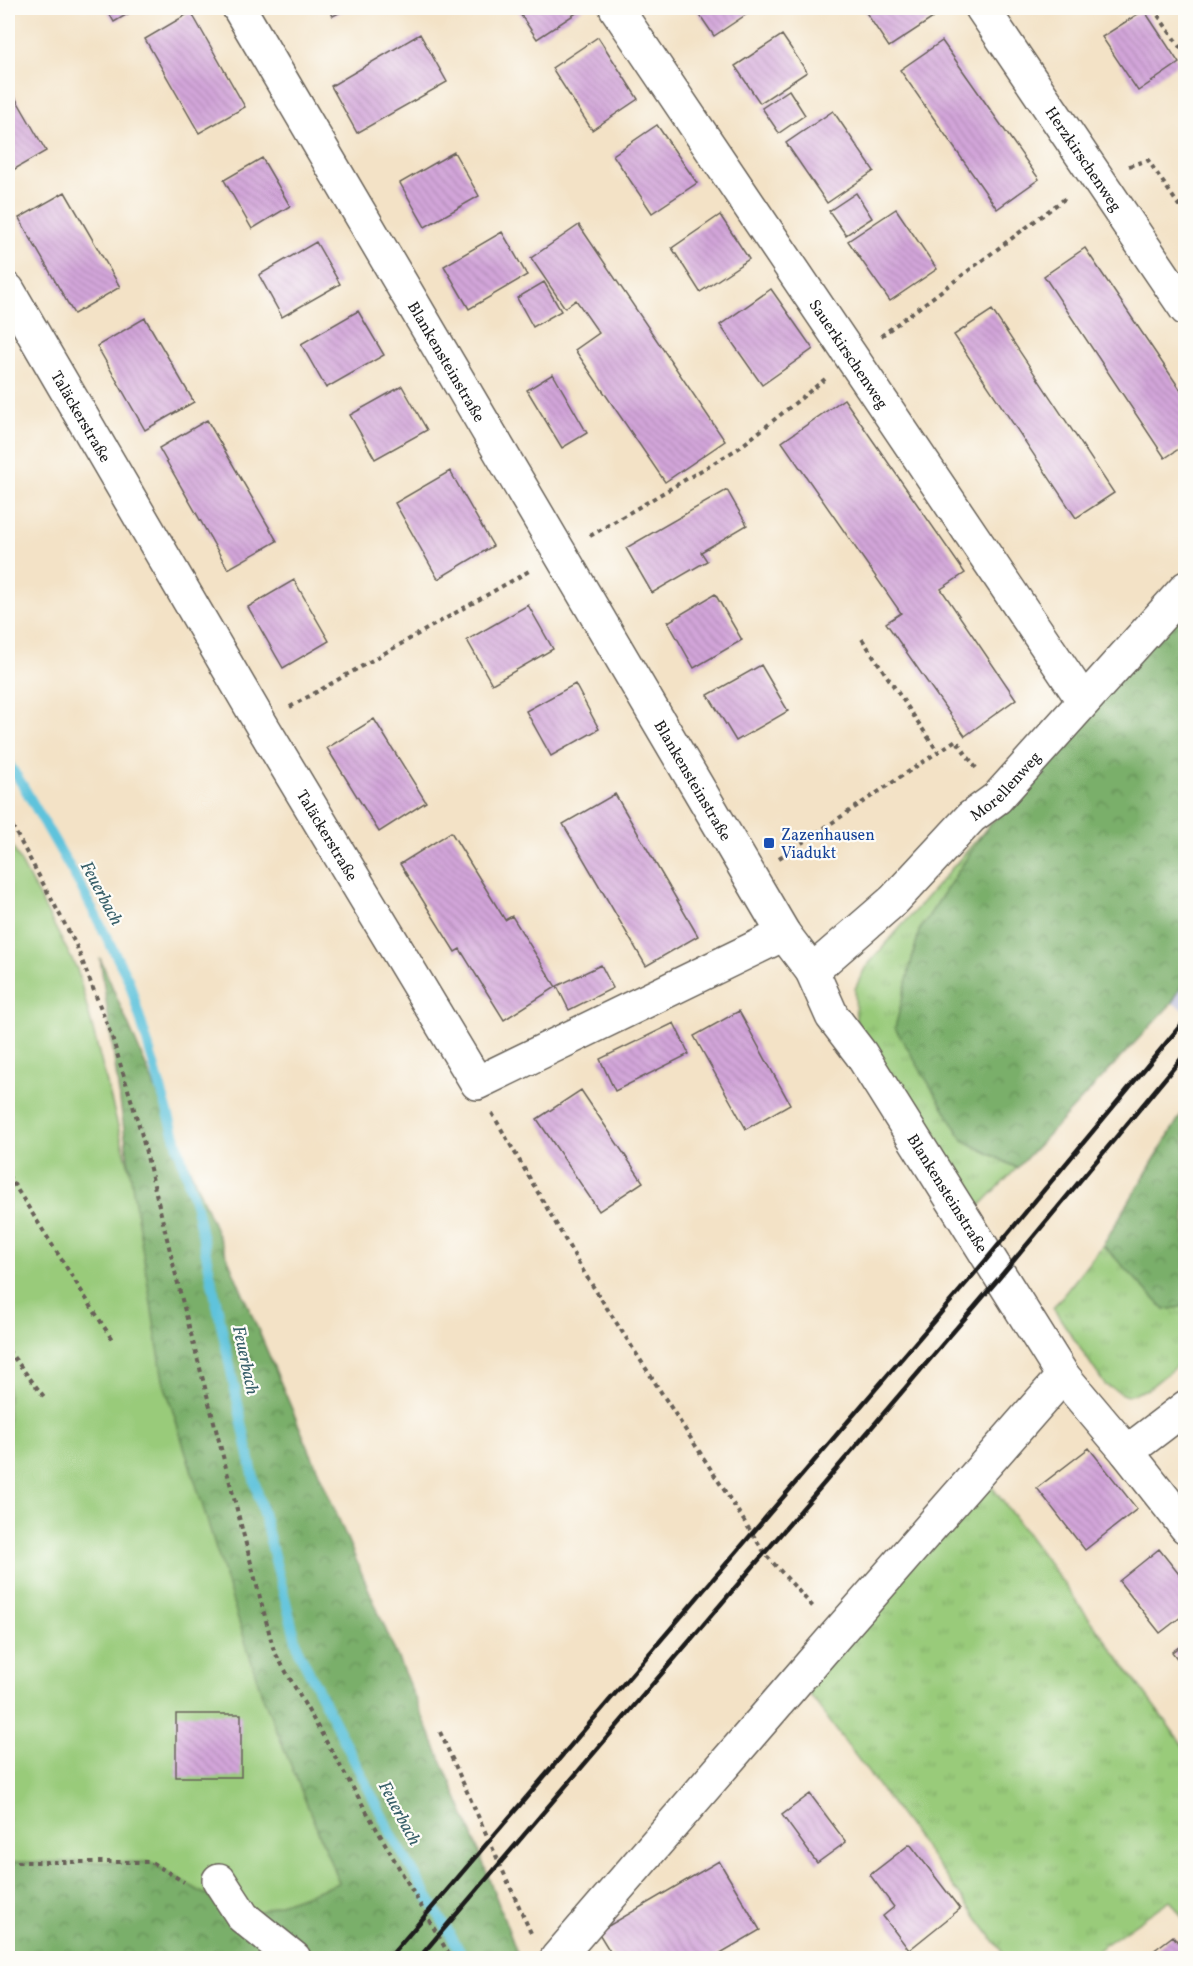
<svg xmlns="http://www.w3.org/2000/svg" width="1193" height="1966" font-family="Vollkorn,serif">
  <defs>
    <pattern id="grass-tufts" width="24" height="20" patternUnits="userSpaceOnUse" patternTransform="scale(1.5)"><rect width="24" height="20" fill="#99cb7a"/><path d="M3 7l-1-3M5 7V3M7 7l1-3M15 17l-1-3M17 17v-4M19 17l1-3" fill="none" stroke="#83ae69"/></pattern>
    <pattern id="forest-crowns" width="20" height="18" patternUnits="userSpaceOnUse" patternTransform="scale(1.5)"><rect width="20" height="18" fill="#7aaf6a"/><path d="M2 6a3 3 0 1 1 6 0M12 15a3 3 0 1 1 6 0" fill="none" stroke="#638e56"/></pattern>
    <pattern id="building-back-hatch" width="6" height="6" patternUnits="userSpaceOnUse" patternTransform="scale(1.5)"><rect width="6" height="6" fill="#d2a5d9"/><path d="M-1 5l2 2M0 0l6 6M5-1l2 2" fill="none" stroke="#b48dba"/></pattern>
  </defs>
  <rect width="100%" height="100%" fill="#fdfcf7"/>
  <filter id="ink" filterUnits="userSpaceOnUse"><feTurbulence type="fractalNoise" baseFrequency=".0167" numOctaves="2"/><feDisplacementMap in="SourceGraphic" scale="12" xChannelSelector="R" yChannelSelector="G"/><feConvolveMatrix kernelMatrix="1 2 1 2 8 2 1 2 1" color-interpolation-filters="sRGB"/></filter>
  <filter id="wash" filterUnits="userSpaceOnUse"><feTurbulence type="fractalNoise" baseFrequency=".008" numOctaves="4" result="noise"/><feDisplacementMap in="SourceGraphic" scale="24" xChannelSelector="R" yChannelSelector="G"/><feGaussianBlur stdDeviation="1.35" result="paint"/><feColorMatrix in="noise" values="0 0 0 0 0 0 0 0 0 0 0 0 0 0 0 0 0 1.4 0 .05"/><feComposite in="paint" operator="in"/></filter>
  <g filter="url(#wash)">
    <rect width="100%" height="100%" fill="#f3e2c6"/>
    <path fill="#c0c2dd" d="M1185,977V1010L1172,1003Z"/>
    <path fill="url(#grass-tufts)" stroke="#5a744b" stroke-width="1.5" d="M986,829L919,931L963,1140L1017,1168L972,1214L856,1027L855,989L865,968Z
      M1103,1245L1165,1310L1185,1306V1359L1148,1389L1127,1396L1105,1385L1053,1308Z
      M984,1476L1185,1748V1921L1170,1900L1086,1958H1007L804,1687Z"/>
    <path fill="url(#forest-crowns)" stroke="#4b6643" stroke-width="1.5" d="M1185,603L1186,977L1172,1003L1017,1168L963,1140L895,1028L919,931L986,829Z
      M100,958L468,1823L519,1958H8V1862H151L243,1917L339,1883L262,1695L163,1380L130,1172Z
      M1185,1108V1306L1165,1310L1103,1245Z"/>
    <path fill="#99cb7a" stroke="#5a744b" stroke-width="1.5" d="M8,838L77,969L130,1172L163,1380L262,1695L339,1883L243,1917L151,1862H8Z"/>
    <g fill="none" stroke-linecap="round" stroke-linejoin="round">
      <path stroke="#5fc3dc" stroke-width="10" d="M8,763L22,784L80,885L129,981L196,1207L254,1479L299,1652L394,1839L464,1958"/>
    </g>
    <g id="blocks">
      <path fill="url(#building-back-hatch)" d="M106,8H138L114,22Z
        M328,8H348L333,16Z
        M516,8H584L537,39Z
        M695,8H756L714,36Z
        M863,8H926L933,18L889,47Z
        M1144,10L1179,63L1138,91L1102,37Z
        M191,12L245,107L199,133L145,39Z
        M420,34L447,82L357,133L331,86Z
        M782,35L807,72L760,103L735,66Z
        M598,37L638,99L592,130L552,68Z
        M942,41L1039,179L997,209L900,70Z
        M8,85L46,151L8,173Z
        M789,90L805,115L779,133L762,108Z
        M833,111L874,171L827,203L786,143Z
        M657,125L697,183L652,213L613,155Z
        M454,152L479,196L425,227L400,183Z
        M262,158L290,206L252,229L224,180Z
        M65,192L120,287L74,314L19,218Z
        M856,193L872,218L846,235L829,211Z
        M896,209L937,269L890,301L848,241Z
        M720,215L749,259L700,292L672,248Z
        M579,225L725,441L665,482L575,350L599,333L576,300L565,308L531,258Z
        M502,232L527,275L469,309L444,266Z
        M316,242L340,284L282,317L259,275Z
        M1085,248L1186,398V444L1165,458L1044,276Z
        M544,282L561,311L533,327L517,298Z
        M771,289L813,349L762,385L720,325Z
        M992,310L1114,493L1076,518L954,335Z
        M358,311L384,355L326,388L301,344Z
        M145,318L194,402L145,430L97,346Z
        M553,374L587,433L562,448L527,390Z
        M402,386L427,430L375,459L350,415Z
        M844,399L965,573L941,589L1016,699L965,736L886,623L901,613L782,442Z
        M207,420L277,541L228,569L159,448Z
        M450,471L493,546L438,579L395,503Z
        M727,490L747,525L701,552L707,561L652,593L626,548Z
        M294,580L329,641L283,668L248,607Z
        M715,594L742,640L694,668L668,622Z
        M528,605L553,649L492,684L467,640Z
        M761,665L788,711L736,741L708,695Z
        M575,684L599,729L551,756L526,711Z
        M374,719L426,802L379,832L327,748Z
        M615,794L698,936L646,966L563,824Z
        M451,832L505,920L512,916L556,987L504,1020L460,949L455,952L400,864Z
        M601,965L613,988L569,1010L557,986Z
        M739,1011L790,1104L746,1129L694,1036Z
        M674,1023L689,1054L615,1091L600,1059Z
        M581,1090L643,1182L599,1211L537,1119Z
        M1089,1448L1137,1509L1085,1550L1037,1488Z
        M1159,1549L1186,1583V1613L1160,1633L1119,1581Z
        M1186,1642V1670L1172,1652Z
        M176,1714H241V1777H176Z
        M810,1794L846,1842L817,1863L782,1815Z
        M910,1844L960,1909L909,1950L883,1916L894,1907L870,1875Z
        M719,1861L760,1930L712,1958H614L598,1932Z
        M1173,1936L1186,1953V1958H1144Z"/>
    </g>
  </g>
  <g filter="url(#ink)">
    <use href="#blocks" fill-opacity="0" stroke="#676158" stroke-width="1.5"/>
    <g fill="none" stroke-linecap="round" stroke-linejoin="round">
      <g stroke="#676158" stroke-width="36">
        <g id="minor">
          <path id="s1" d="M239,8L784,934L812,971L832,1016L861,1054L1063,1376L1127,1452L1186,1527"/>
          <path id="s2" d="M616,8L1083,700"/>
          <path id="s3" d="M982,8L1186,309"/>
          <path id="s4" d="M8,290L261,724L477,1083L784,934"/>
          <path id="s5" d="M812,971L894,900L971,817L997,798L1186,588"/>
          <path d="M1127,1452L1186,1407"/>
          <path d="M219,1880L243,1917L294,1958"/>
          <path d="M557,1958L837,1634L1063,1376"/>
        </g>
      </g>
      <path stroke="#676158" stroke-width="4" stroke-dasharray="4.5 4.5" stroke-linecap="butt" d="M1153,8L1186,56
        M1129,166L1148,160L1186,216
        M881,336L1067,197
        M590,536L739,448L825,379
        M862,639L938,752
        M290,707L529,571
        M8,818L76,945L112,1037L141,1132L180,1292L274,1651L451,1958
        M779,858L956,740L976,768
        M8,921L14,916
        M492,1113L585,1274L766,1555L815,1609
        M8,1175L113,1341
        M8,1350L45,1398
        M440,1732L531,1933
        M8,1862H151L184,1882"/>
      <use href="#minor" stroke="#fff" stroke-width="33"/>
      <path stroke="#1c1c1c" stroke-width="4.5" d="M389,1958L986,1260L1186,1019
        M419,1958L1000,1277L1186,1053"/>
    </g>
  </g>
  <rect fill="#1a4fb4" stroke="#fdfcf7" stroke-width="2" x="763" y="837" width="12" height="12" rx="3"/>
  <g text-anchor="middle" stroke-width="4.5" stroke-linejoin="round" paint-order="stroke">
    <g font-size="16" fill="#1c1c1c" stroke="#fdfcf7">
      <text dy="6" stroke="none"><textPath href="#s3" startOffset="182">Herzkirschenweg</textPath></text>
      <text dy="6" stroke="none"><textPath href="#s2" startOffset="417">Sauerkirschenweg</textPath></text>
      <text dy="6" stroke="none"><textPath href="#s1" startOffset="410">Blankensteinstraße</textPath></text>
      <text dy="6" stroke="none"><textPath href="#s4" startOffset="146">Taläckerstraße</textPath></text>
      <text dy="6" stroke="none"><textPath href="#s1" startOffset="896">Blankensteinstraße</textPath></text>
      <text dy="6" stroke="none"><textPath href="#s5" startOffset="268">Morellenweg</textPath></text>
      <text dy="6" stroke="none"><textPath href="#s4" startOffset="632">Taläckerstraße</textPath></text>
      <text dy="6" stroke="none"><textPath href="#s1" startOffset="1382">Blankensteinstraße</textPath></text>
    </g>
    <g font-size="16" fill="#164399" stroke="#fdfcf7" text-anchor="start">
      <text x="781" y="840">Zazenhausen<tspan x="781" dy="18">Viadukt</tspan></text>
    </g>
    <g font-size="18" font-style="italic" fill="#375f69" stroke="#fdfcf7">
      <text transform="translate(102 893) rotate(62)" y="6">Feuerbach</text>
      <text transform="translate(246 1360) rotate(78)" y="6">Feuerbach</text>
      <text transform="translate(400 1813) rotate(62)" y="6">Feuerbach</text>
    </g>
  </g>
  <rect width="1193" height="1966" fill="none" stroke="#fdfcf7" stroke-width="30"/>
</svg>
